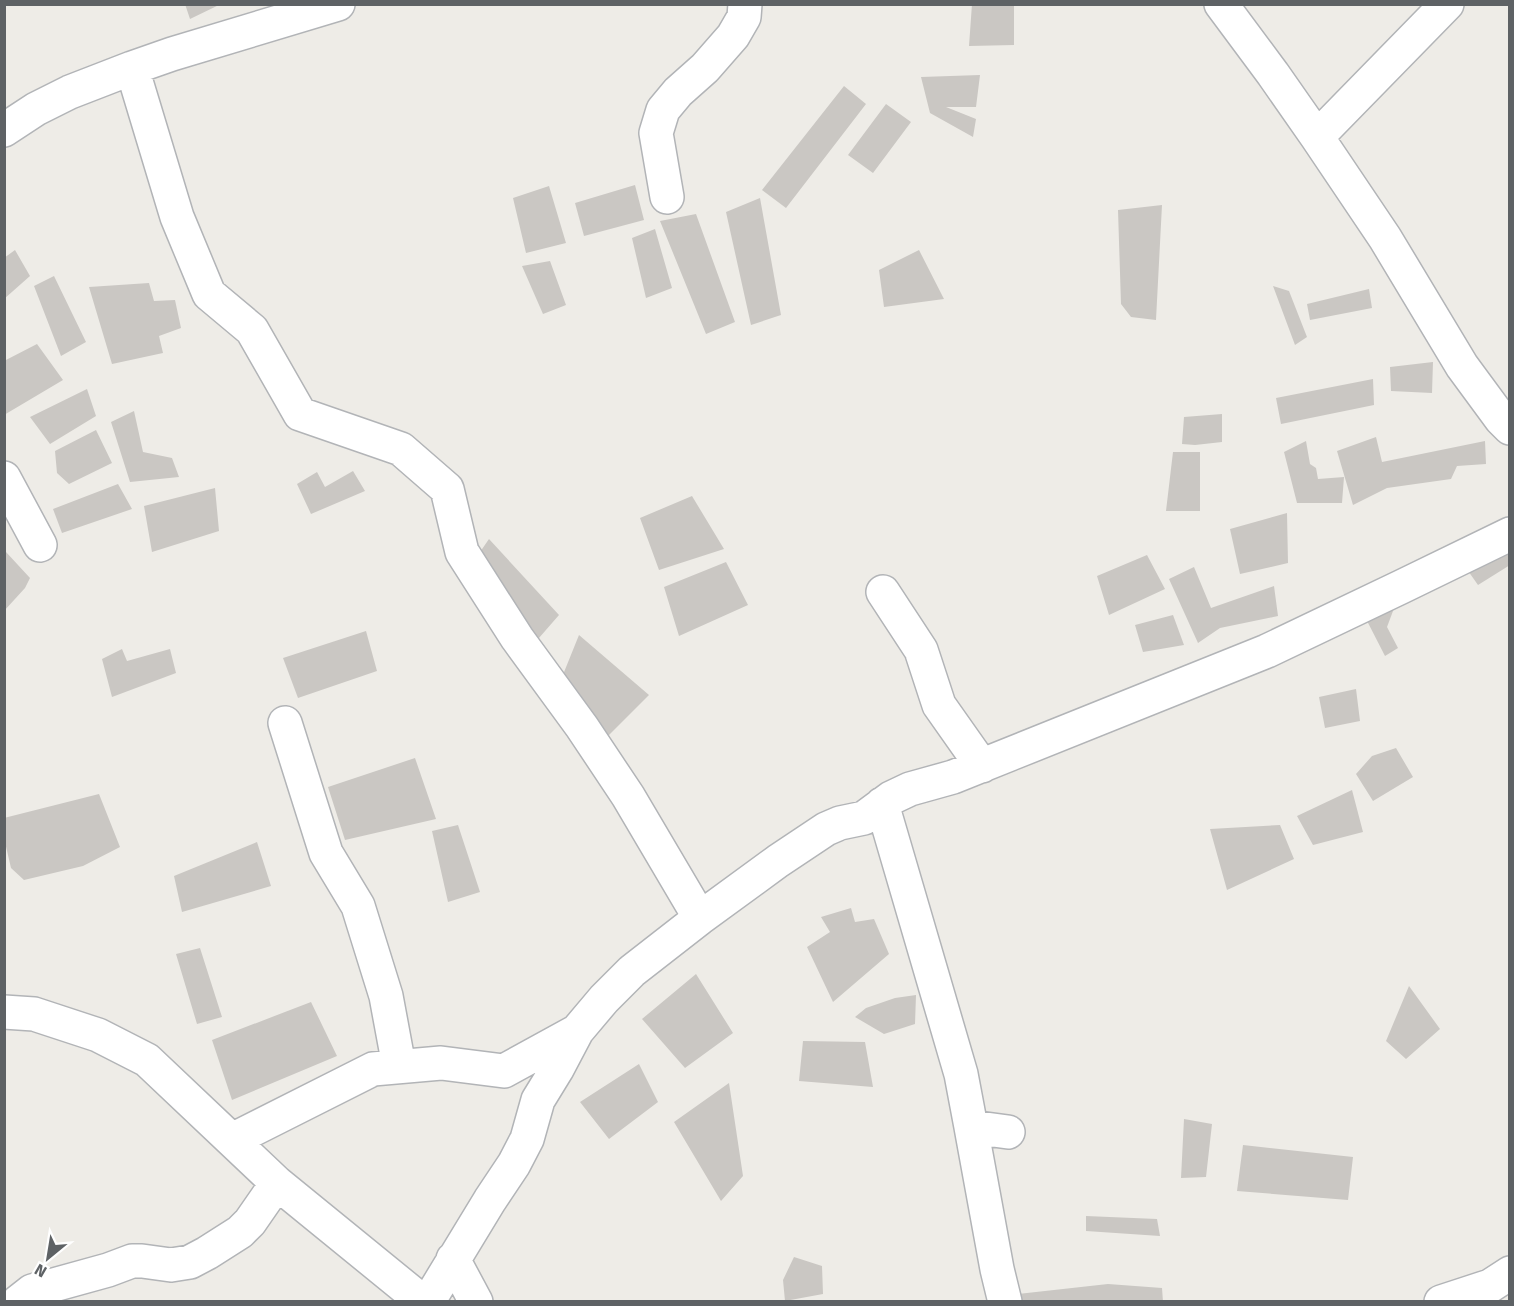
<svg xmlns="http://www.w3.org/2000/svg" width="1514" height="1306" font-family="'Fira Sans',sans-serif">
  <rect width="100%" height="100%" fill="#eeece7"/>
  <path fill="#cac7c3" d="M185,4H221L190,19Z
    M972,4H1014V45L969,46Z
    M980,75L976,107H946L976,119L973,137L930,113L921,77Z
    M844,86L866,104L786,208L762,190Z
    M886,104L911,122L873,173L848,155Z
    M635,185L644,220L584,236L575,203Z
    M549,186L566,243L526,253L513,198Z
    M760,198L781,315L751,325L726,212Z
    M1162,205L1156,320L1131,317L1121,304L1118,210Z
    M696,214L735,322L706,334L660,221Z
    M655,229L672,288L646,298L632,238Z
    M15,250L30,276L4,299V258Z
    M919,250L944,299L884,307L879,270Z
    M550,261L566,305L543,314L522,266Z
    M54,276L86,342L61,356L34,286Z
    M149,283L154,301L175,300L181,328L159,336L163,353L112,364L89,287Z
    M1273,286L1289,291L1307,337L1295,345Z
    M1369,289L1372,308L1310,320L1307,304Z
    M37,344L63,380L4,415V361Z
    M1433,362L1432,393L1391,391L1390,367Z
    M1373,379L1374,405L1281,424L1276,398Z
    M87,389L96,416L50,444L30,417Z
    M134,411L143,452L172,458L179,477L130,482L111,422Z
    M1222,414V442L1195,445L1182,444L1184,417Z
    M96,430L112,463L69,484L57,473L55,451Z
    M1376,437L1382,462L1485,441L1486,464L1457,466L1451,479L1387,488L1353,505L1337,451Z
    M1306,441L1310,464L1316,468L1318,479L1344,477L1342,503H1297L1284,452Z
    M1173,452H1200V511H1166Z
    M353,471L365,491L311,514L297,484L317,472L325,487Z
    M118,484L132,509L62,533L53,509Z
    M215,488L219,531L152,552L144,506Z
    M692,496L724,549L659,570L640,518Z
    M1287,513L1288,563L1240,574L1230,529Z
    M1510,538V565L1478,585L1459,558Z
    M489,539L559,615L532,646L460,581Z
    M6,552L30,578L25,588L4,611V554Z
    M1147,555L1165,589L1109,615L1097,576Z
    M726,562L748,605L679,636L664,587Z
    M1194,567L1211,608L1274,586L1278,616L1220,628L1198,643L1169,579Z
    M1381,597L1393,611L1387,627L1398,648L1385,656L1364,615Z
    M1173,615L1184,645L1143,652L1135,625Z
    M366,631L377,671L298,698L283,658Z
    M579,635L649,695L596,748L556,692Z
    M122,649L127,661L170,649L176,673L112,697L102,659Z
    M1356,689L1360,721L1325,728L1319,697Z
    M1396,748L1413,777L1373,801L1356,774L1372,756Z
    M415,758L436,819L345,840L328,787Z
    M1352,790L1363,832L1313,845L1297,816Z
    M99,794L120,847L83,866L24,880L11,868L4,838V818Z
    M458,825L480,892L448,902L432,831Z
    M1280,825L1294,859L1227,890L1210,829Z
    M257,842L271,886L182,912L174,876Z
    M851,908L855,922L874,919L889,954L833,1002L807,947L830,932L821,917Z
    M200,948L222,1017L197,1024L176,954Z
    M696,974L733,1033L685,1068L642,1019Z
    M1409,986L1440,1029L1406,1059L1386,1041Z
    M916,995L915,1024L884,1034L855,1017L866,1008L895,998Z
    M311,1002L337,1056L232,1100L212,1040Z
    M803,1041L865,1042L873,1087L799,1081Z
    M639,1064L658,1102L609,1139L580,1102Z
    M729,1083L743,1176L721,1201L674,1122Z
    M1184,1119L1212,1124L1206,1177L1181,1178Z
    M1243,1145L1353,1157L1348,1200L1237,1191Z
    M1086,1216L1157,1219L1160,1236L1086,1231Z
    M794,1257L822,1266L823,1294L785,1301L783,1280Z
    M1108,1284L1162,1288L1163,1302H1021L1018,1294Z"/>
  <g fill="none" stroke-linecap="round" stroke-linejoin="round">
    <g stroke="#b2b4b7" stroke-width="36">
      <path id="minor" d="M1221,4L1273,74L1317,137L1385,238L1462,366L1501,419L1510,428
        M132,68L177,217L209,294L252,330L300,414L401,449L447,489L462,552L517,638L582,727L628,796L700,918
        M4,130L36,109L70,92L132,68L172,54L338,4
        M1317,137L1447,4
        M667,197L656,133L663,110L678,92L705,68L733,36L744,17L745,4
        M4,478L40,545
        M883,592L921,650L939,705L982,766
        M285,723L326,853L358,906L386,996L399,1066
        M882,804L961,1074L971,1127L1008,1132
        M4,1012L34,1014L98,1035L147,1060L277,1183L423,1302
        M971,1127L997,1269L1005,1302
        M232,1140L373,1069L441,1063L504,1071L577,1031
        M453,1259L476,1302
        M18,1302L32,1291L108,1270L132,1261H142L171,1265L190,1262L207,1253L240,1232L250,1222L277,1183
        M428,1302L490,1200L514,1164L527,1139L538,1100L557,1069L577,1031L604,999L632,971L700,918L778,861L826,829L840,823L864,818L891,798L910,789L953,777L1267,651L1401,587L1510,534
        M1441,1302L1490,1286L1510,1273"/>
    </g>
    <use href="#minor" stroke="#fff" stroke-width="33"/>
  </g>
  <rect width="1514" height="1306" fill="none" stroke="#5e6265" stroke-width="12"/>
  <g transform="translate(48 1258) rotate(210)" stroke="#ffffff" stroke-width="4.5" paint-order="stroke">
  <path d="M0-4.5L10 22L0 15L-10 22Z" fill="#5e6265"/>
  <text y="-9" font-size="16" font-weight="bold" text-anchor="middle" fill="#5e6265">N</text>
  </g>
</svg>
